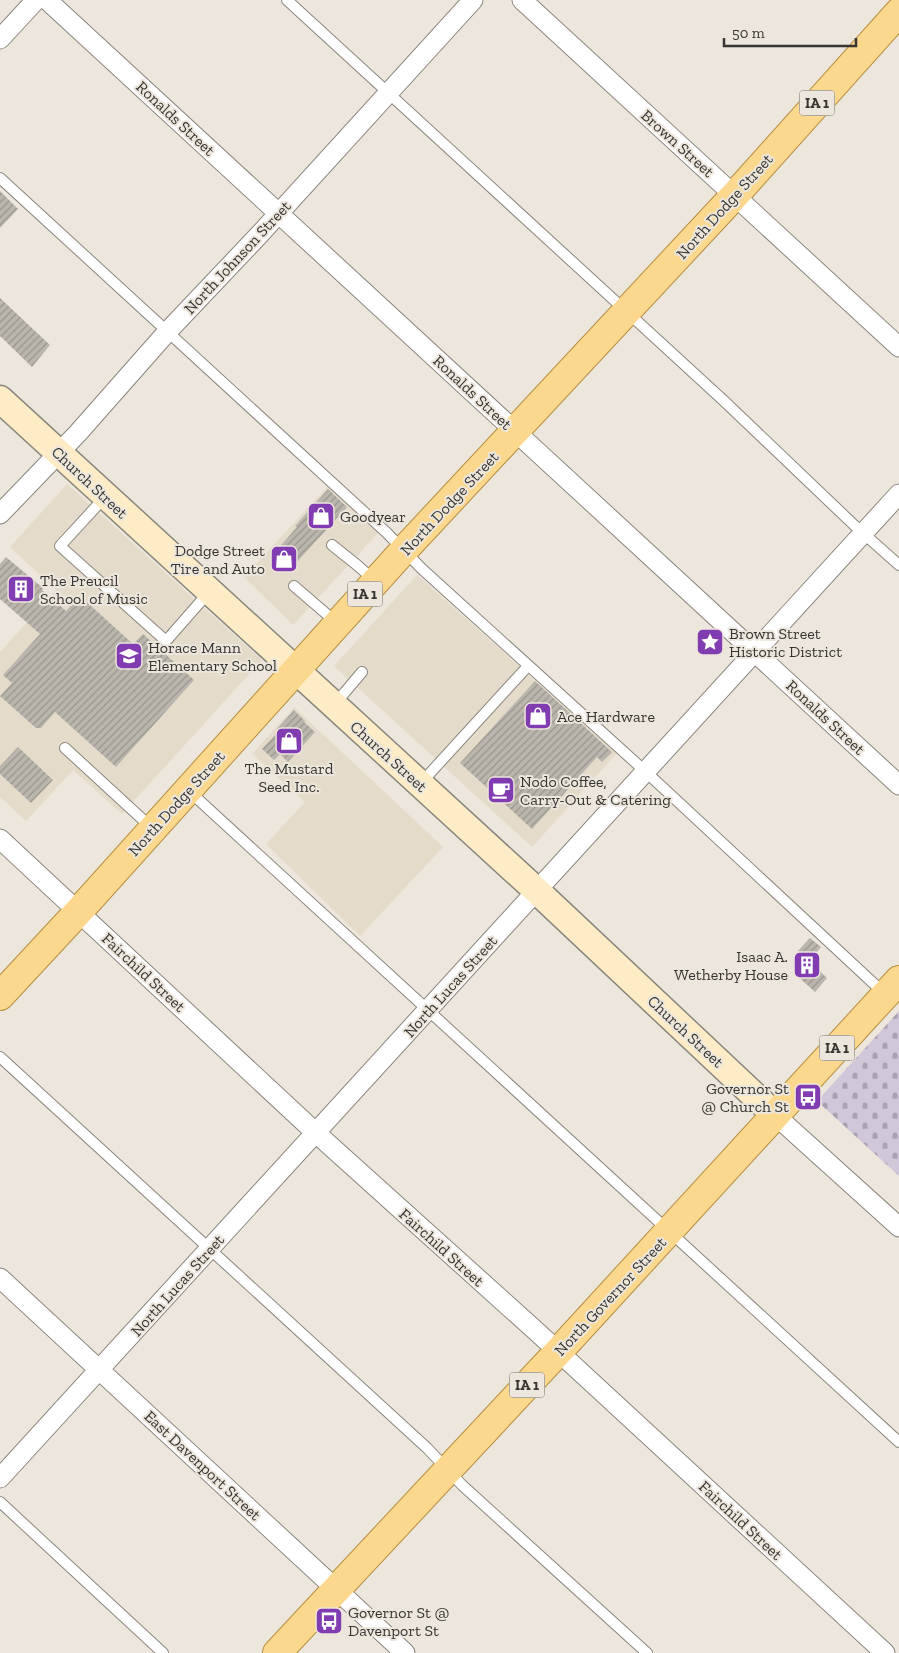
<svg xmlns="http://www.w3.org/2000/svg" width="899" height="1653" font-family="'Zilla Slab',serif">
  <defs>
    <pattern id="cemetery-stones" width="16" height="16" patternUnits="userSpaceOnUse" patternTransform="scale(1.25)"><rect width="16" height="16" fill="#d1c7db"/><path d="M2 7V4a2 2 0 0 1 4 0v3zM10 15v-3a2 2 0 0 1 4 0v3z" fill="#aaa2b2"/></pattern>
    <pattern id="building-hatch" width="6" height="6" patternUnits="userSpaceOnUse" patternTransform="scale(1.25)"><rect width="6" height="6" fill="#bbb6ad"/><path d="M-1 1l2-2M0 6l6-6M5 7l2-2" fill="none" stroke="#99958d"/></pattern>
  </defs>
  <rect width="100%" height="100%" fill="#ece6dc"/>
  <path fill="#e4dbcb" d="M67,484L262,660L122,814L73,770L26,821L0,797V652L56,590L10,547Z
    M329,485L379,532L293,625L244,577Z
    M417,575L617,753L532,847L334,666Z
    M294,707L443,847L360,936L266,844L305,802L252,754Z"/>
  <path fill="url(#cemetery-stones)" d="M899,1011V1176L817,1101Z"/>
  <path fill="url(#building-hatch)" d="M0,191L18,209L0,228Z
    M0,298L50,345L32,367L0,336Z
    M328,489L347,507L287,573L270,558L297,527L295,526Z
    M6,557L43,588L42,590L66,611L80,596L133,644L143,634L194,680L116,767L55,712L41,728H36L0,696L12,683L3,675L40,634L0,599V564Z
    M535,681L612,752L602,762L597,757L532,829L460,763Z
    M294,710L305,721L304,722L315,732L288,762L280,754L274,760L262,749L279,731L277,729Z
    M18,747L53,780L31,803L0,774V766Z
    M810,938L821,947L809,961L798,951Z
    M807,959L827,978L815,992L794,973Z"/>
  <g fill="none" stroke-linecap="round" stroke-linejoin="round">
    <g stroke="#8b867d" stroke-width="12">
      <path id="lane" d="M287,0L723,400L854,525L899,565
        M0,178L387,533L422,569L646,772L885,994
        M105,497L60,546L166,641L209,592
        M332,545L357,565L375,581
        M294,586L337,623
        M334,705L362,672
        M65,748L152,828
        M421,783L528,666
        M189,791L899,1442
        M0,1057L427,1448L462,1485L647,1653
        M0,1502L163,1653"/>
    </g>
    <g stroke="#8b867d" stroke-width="21">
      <path id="street" d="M47,0L899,785
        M522,0L899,347
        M0,39L36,0
        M0,514L78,433L168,331L259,235L473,0
        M0,839L316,1133L536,1331L885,1653
        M775,1115L899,1227
        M0,1278L405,1653
        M0,1478L899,494"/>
    </g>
    <g stroke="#8b867d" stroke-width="29">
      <path id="secondary" d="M0,399L537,891L775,1115"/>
    </g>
    <g stroke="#b68e3e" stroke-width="30">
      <path id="primary" d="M0,996L79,911L404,550L735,195L899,12
        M277,1653L558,1352L899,980"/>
    </g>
    <use href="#lane" stroke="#fff" stroke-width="10"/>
    <use href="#street" stroke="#fff" stroke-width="19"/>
    <use href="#secondary" stroke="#feecc7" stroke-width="26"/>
    <use href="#primary" stroke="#fcd88f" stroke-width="28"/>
  </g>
  <defs>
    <g id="shop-square" transform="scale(1.4375)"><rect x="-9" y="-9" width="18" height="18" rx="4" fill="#803cb0" stroke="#ece6dc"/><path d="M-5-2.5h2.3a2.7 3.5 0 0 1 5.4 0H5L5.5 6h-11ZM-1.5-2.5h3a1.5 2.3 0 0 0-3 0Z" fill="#fff"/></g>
    <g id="building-square" transform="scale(1.4375)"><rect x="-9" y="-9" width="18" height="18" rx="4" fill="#803cb0" stroke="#ece6dc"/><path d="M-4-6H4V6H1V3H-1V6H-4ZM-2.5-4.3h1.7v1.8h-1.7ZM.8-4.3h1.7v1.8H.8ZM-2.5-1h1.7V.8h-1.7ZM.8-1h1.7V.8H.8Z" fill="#fff"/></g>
    <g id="sight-square" transform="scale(1.4375)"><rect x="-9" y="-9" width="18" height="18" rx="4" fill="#803cb0" stroke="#ece6dc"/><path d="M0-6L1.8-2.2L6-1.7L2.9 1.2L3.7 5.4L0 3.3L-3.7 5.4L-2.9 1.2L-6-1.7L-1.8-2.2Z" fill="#fff"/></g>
    <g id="school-square" transform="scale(1.4375)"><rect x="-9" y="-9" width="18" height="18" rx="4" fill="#803cb0" stroke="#ece6dc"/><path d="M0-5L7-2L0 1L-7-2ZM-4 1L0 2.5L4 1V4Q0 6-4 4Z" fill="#fff"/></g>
    <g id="cafe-square" transform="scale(1.4375)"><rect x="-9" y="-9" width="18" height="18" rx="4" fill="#803cb0" stroke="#ece6dc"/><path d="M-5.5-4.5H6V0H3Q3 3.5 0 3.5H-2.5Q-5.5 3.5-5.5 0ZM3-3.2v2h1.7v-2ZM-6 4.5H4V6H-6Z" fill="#fff"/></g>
    <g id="bus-square" transform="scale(1.4375)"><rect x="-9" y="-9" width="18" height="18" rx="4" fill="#803cb0" stroke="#ece6dc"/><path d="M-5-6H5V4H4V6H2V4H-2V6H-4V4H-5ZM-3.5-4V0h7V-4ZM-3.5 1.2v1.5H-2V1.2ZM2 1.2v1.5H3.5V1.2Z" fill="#fff"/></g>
  </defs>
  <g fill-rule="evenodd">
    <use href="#shop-square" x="321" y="516"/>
    <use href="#shop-square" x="284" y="559"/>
    <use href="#building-square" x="21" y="589"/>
    <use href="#sight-square" x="710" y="642"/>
    <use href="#school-square" x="129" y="656"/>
    <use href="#shop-square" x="538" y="716"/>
    <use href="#shop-square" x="289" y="741"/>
    <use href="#cafe-square" x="501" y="790"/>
    <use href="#building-square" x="807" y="965"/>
    <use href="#bus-square" x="808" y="1097"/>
    <use href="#bus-square" x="329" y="1621"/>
  </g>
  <g text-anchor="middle" stroke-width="4" stroke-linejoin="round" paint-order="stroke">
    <g fill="#ece6dc" stroke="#6d6a64" stroke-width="1">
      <rect x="799.5" y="90.5" width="35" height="25" rx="4"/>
      <rect x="347.5" y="581.5" width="35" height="25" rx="4"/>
      <rect x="819.5" y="1035.5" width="35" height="25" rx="4"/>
      <rect x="509.5" y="1372.5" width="35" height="25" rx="4"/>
    </g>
    <g font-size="15" font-weight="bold" fill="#373531">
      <text x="817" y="108">IA 1</text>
      <text x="365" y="599">IA 1</text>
      <text x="837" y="1053">IA 1</text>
      <text x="527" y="1390">IA 1</text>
    </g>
    <g font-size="16" fill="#373531" stroke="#ece6dc">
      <text transform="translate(176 118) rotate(43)" y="6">Ronalds Street</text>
      <text transform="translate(678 143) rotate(42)" y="6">Brown Street</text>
      <text transform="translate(724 206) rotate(-48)" y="6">North Dodge Street</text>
      <text transform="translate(237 257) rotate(-47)" y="6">North Johnson Street</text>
      <text transform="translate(473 392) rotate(43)" y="6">Ronalds Street</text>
      <text transform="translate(90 482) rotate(43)" y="6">Church Street</text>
      <text transform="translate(449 503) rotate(-47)" y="6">North Dodge Street</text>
      <text transform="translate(826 717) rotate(43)" y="6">Ronalds Street</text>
      <text transform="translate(389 756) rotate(42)" y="6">Church Street</text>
      <text transform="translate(176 803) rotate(-48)" y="6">North Dodge Street</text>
      <text transform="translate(144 972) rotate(43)" y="6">Fairchild Street</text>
      <text transform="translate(450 986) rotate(-48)" y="6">North Lucas Street</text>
      <text transform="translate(686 1031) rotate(43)" y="6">Church Street</text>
      <text transform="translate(442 1247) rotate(42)" y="6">Fairchild Street</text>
      <text transform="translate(177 1285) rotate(-48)" y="6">North Lucas Street</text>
      <text transform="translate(610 1296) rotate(-47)" y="6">North Governor Street</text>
      <text transform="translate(203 1465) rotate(43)" y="6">East Davenport Street</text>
      <text transform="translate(741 1520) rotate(43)" y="6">Fairchild Street</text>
    </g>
    <g font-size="16" fill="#373531" stroke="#ece6dc" text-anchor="start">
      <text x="340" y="522">Goodyear</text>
      <text x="265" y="556" text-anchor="end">Dodge Street<tspan x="265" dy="18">Tire and Auto</tspan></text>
      <text x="40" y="586">The Preucil<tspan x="40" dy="18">School of Music</tspan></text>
      <text x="729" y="639">Brown Street<tspan x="729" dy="18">Historic District</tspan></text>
      <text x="148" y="653">Horace Mann<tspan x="148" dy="18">Elementary School</tspan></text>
      <text x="557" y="722">Ace Hardware</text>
      <text x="289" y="774" text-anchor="middle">The Mustard<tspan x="289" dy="18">Seed Inc.</tspan></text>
      <text x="520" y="787">Nodo Coffee,<tspan x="520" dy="18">Carry-Out &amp; Catering</tspan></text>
      <text x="788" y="962" text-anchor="end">Isaac A.<tspan x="788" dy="18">Wetherby House</tspan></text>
      <text x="789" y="1094" text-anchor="end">Governor St<tspan x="789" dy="18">@ Church St</tspan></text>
      <text x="348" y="1618">Governor St @<tspan x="348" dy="18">Davenport St</tspan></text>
    </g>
  </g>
  <path d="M724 38v8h132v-8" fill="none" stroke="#373531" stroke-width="2.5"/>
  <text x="732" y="38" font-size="15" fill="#373531" stroke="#ece6dc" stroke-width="4" paint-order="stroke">50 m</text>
</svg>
